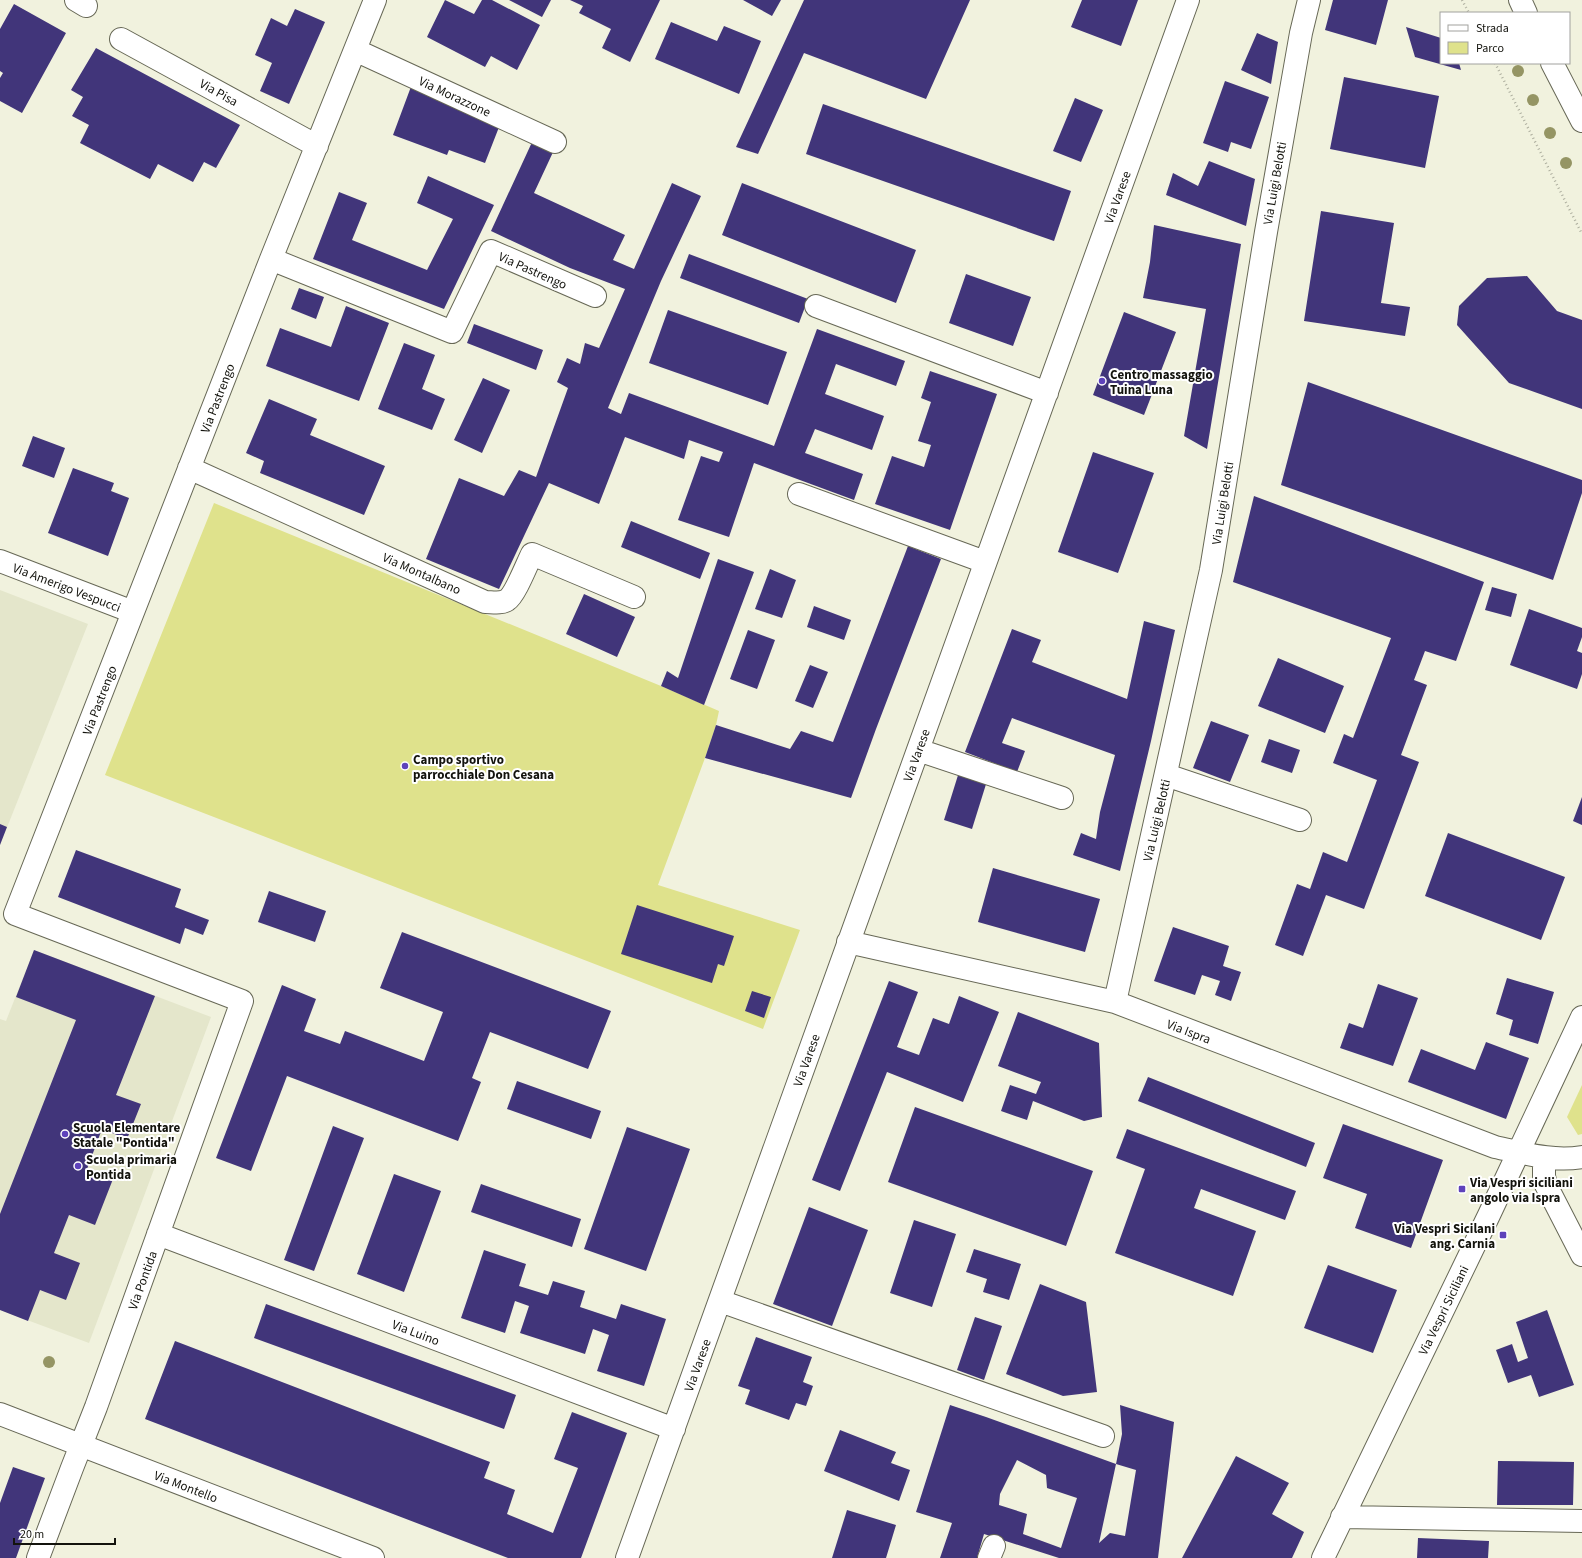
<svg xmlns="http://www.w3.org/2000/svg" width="1582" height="1558" font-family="'Source Sans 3',sans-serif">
  <rect width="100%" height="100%" fill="#f1f2de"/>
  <path fill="#e4e6cb" d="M0,590L88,624L0,845Z
    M34,950L211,1017L89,1343L0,1310V1019L6,1021Z"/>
  <path fill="#dfe28c" d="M214,503L661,686L719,711L716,725L705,758L658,885L800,930L763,1029L105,775Z
    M1582,1085V1134L1578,1135L1567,1117Z"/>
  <path fill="#41357a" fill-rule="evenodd" d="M445,0L474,14L482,0H492L540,25L517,70L491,56L485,67L427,37Z
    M509,0H551L542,17Z
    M570,0H660L630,62L602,48L611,29L579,13L583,6Z
    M743,0H781L772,16Z
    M804,0H970L926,99L804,53L758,154L736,147Z
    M1082,0H1138L1121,46L1071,27Z
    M1333,0H1388L1376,45L1325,30Z
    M14,4L66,33L22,113L0,101V78L3,73L0,71V29Z
    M295,9L325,22L289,104L260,91L272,63L255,55L271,18L287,26Z
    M671,22L717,41L724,26L761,41L739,94L655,59Z
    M1406,27L1441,38V63H1459L1461,70L1415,57Z
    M1257,33L1278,42L1271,84L1241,70Z
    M96,48L240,125L216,168L204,162L193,182L158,164L150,179L80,143L89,125L72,116L83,97L71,90Z
    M1344,77L1439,96L1425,168L1330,149Z
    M1225,81L1269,97L1251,149L1231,142L1228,152L1203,143Z
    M412,84L501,122L485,163L449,150L447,155L393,135Z
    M1075,98L1103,110L1081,162L1053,151Z
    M823,104L1071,191L1054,241L806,154Z
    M533,140L554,150L534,193L625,235L613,260L634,269L672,183L701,196L661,281L608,408L621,414L629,393L774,446L817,329L905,361L896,386L836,364L825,394L884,416L872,450L815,429L805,453L863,474L854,500L754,463L729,537L678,520L701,456L719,462L723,452L689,440L684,459L625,437L599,504L549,483L499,589L426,559L459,478L504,496L519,470L536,477L568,388L557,382L567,358L580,364L585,343L599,348L625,289L570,268L491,231Z
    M1209,161L1255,179L1246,226L1166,195L1173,173L1198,186Z
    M428,176L494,205L444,309L313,259L339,192L367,203L352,240L427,270L453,219L417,203Z
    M742,183L916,250L896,303L722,235Z
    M1321,211L1394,223L1381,303L1410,307L1405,336L1304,321Z
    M1154,225L1241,244L1207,449L1184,436L1206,309L1143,298L1150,262Z
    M689,254L808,299L799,323L680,278Z
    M966,274L1031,297L1013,346L949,323Z
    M1527,276L1557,311L1582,320V409L1509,383L1457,325L1459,306L1487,278Z
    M299,288L324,297L316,319L291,309Z
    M346,306L389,323L359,401L266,366L280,328L331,347Z
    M668,310L787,352L768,405L649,363Z
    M1124,312L1176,332L1144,415L1093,395Z
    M474,324L543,350L536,370L467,343Z
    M404,343L435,355L422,389L445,399L432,430L378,409Z
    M930,371L997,394L950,530L875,504L892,456L924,467L931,445L918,441L931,402L921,398Z
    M483,378L510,390L482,453L454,440Z
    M1308,382L1582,480V493L1553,580L1281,485Z
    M269,399L317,419L310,435L385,466L364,515L260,473L264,461L246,453Z
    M33,436L65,448L54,478L22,466Z
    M1093,452L1154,473L1118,573L1058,552Z
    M73,468L114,483L111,491L129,498L108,556L48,533Z
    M1254,496L1484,582L1456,661L1425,651L1414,680L1427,685L1401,755L1419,762L1364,909L1326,895L1303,956L1275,945L1297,884L1310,889L1323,852L1347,862L1377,780L1333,763L1344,734L1353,738L1391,638L1233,582Z
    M631,521L710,553L700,579L621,547Z
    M908,546L941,559L876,729L851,798L705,758L716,725L790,749L801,731L833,742Z
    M718,559L754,572L704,705L661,686L667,671L678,678Z
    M770,569L796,580L782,618L755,609Z
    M1492,587L1517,594L1511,617L1485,610Z
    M584,594L635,617L617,657L566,634Z
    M814,606L851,620L844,640L807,627Z
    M1529,609L1582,628V637L1577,651L1582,653V674L1577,689L1510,665Z
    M1144,621L1175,630L1151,741L1120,871L1073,855L1081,833L1096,839L1100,812L1115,755L1012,718L1002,743L1025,751L1017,772L965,752L1012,629L1041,640L1032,662L1127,699Z
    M748,630L775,640L757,689L730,679Z
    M1278,658L1344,686L1325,733L1258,706Z
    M810,665L828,672L813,708L795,701Z
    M1211,721L1249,735L1230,782L1193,768Z
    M1269,739L1300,750L1292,773L1261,762Z
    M959,772L987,781L972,829L944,820Z
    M1582,797V825L1573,821Z
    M0,824L7,827L0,845Z
    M1448,833L1565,877L1541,940L1425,896Z
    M76,850L181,889L175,907L209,920L203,935L185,928L180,944L58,897Z
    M993,868L1100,899L1085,952L978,922Z
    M269,891L326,911L315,942L258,922Z
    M637,905L734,936L724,966L718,964L712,983L621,954Z
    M1173,927L1229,946L1223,966L1241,972L1231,1001L1215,995L1220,981L1202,975L1195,995L1154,981Z
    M402,932L611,1011L588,1069L490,1032L472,1078L481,1082L458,1141L287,1076L251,1171L216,1158L282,985L316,999L304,1031L340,1044L345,1031L424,1061L443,1012L380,988Z
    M34,950L155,996L116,1095L141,1104L127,1139L102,1129L87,1169L113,1179L95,1225L69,1215L54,1253L80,1263L66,1300L40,1290L28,1321L0,1310V1214L76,1020L16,997Z
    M1507,978L1554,992L1538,1044L1509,1035L1513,1020L1496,1014Z
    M889,981L918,992L897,1047L919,1055L933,1018L949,1024L959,996L999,1012L963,1102L887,1072L840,1191L812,1180Z
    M1378,984L1418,998L1393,1066L1340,1048L1349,1023L1363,1028Z
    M752,991L771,997L764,1018L745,1011Z
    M1018,1012L1099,1043L1102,1117L1084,1121L1033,1101L1027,1120L1001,1111L1010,1085L1036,1094L1041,1082L998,1066Z
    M1486,1042L1529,1058L1506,1119L1408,1082L1421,1049L1475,1070Z
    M1148,1077L1315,1143L1306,1167L1138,1101Z
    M517,1081L601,1111L591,1139L507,1109Z
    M915,1107L1093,1171L1066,1246L888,1182Z
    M1343,1124L1443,1160L1411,1248L1355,1228L1367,1194L1323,1178Z
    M333,1126L364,1138L314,1271L284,1260Z
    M627,1127L690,1149L646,1271L584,1249Z
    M1127,1129L1296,1191L1285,1220L1201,1189L1194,1208L1256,1231L1233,1296L1115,1253L1145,1169L1116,1158Z
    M394,1174L441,1191L404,1292L357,1274Z
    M481,1184L581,1219L572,1247L471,1212Z
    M809,1207L868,1230L832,1326L773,1304Z
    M914,1220L956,1234L932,1307L890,1293Z
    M974,1249L1021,1264L1009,1300L983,1292L987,1279L966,1272Z
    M484,1250L526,1264L519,1286L548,1295L553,1281L585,1291L580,1307L616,1319L621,1304L666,1319L644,1386L597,1371L609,1335L593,1329L585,1354L520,1333L529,1306L515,1301L505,1333L461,1318Z
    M1328,1265L1397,1290L1373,1353L1304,1328Z
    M1040,1284L1086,1302L1097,1392L1063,1396L1006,1374Z
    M266,1304L516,1395L504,1429L254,1338Z
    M1547,1310L1574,1385L1539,1397L1531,1375L1508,1383L1496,1350L1512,1344L1518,1362L1528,1358L1516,1322Z
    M975,1317L1002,1326L984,1380L957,1370Z
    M756,1337L812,1357L803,1382L813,1386L806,1406L796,1403L789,1420L745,1404L750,1390L738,1386Z
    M175,1341L490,1462L484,1478L515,1490L507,1514L553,1533L578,1468L554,1459L572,1412L627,1433L581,1558H508L145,1419Z
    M950,1405L986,1417L1116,1464L1099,1543L1110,1533L1125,1536L1136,1470L1116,1464L1122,1434L1120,1405L1174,1422L1158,1558H1059L984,1534L977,1558H940L952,1523L916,1512ZM1017,1460L1046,1475L1047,1488L1077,1498L1061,1548L1023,1534L1027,1514L999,1505L1000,1494Z
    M840,1430L896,1452L891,1463L910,1470L899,1501L824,1471Z
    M1236,1456L1289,1483L1272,1514L1304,1532L1292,1558H1182Z
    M1498,1461L1574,1462L1573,1505H1497Z
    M13,1467L45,1478L16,1558H0V1503Z
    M847,1510L896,1525L886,1558H832Z
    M1418,1538L1489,1541L1488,1558H1417Z"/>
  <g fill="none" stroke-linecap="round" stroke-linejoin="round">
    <g stroke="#676856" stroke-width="24">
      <path id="minor" d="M76,0L86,6
        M1520,0L1526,13
        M121,39L317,146
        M355,50L555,142
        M1552,63L1582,121
        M271,259L452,332L491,251L595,296
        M816,306L1047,393
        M189,468L485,602C492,602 501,604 507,600C515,595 527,564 532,554L634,597
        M799,494L985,562
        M0,561L133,612
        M918,750L1062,798
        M1166,775L1300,820
        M848,942L1115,1002L1495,1147C1524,1153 1552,1162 1582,1157
        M1115,1002L1211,570L1266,232L1301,33L1309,0
        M1544,1157V1176L1546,1185L1582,1255
        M158,1234L674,1429
        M720,1301L1103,1436
        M0,1414L373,1558
        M1342,1517L1582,1521
        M38,1558L72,1468L96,1407L242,1001L15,914L271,259L375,0
        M627,1558L1188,0
        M989,1558L994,1546
        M1323,1558L1489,1215L1582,1017"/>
    </g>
    <path stroke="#adae9e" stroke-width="2.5" stroke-dasharray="1 3" stroke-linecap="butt" d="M1462,0L1469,13
      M1495,63L1582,234"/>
    <use href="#minor" stroke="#fff" stroke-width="22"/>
  </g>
  <g fill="#959564">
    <circle cx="1518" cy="71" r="6"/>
    <circle cx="1533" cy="100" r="6"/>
    <circle cx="1550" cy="133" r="6"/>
    <circle cx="1566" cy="163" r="6"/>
    <circle cx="49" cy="1362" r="6"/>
  </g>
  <g fill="#5e42bb" stroke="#fff" stroke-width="1.5">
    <circle cx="1102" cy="381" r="4"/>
    <circle cx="405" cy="766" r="4"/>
    <circle cx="65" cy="1134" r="4"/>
    <circle cx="78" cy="1166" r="4"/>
    <rect x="1458" y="1185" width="8" height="8" rx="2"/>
    <rect x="1499" y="1231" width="8" height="8" rx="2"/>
  </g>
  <g text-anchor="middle" stroke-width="4" stroke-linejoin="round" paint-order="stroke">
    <g font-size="13" fill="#13130d" stroke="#fff">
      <text transform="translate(219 92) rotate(29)" y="5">Via Pisa</text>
      <text transform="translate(455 96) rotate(25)" y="5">Via Morazzone</text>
      <text transform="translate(1274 183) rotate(-80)" y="5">Via Luigi Belotti</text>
      <text transform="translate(1117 197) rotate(-70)" y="5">Via Varese</text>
      <text transform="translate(533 270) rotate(24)" y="5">Via Pastrengo</text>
      <text transform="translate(217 398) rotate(-69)" y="5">Via Pastrengo</text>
      <text transform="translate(1222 503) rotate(-81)" y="5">Via Luigi Belotti</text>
      <text transform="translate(422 573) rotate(24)" y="5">Via Montalbano</text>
      <text transform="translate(67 587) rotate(21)" y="5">Via Amerigo Vespucci</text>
      <text transform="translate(99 700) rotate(-69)" y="5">Via Pastrengo</text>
      <text transform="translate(916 755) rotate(-70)" y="5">Via Varese</text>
      <text transform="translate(1156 820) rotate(-77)" y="5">Via Luigi Belotti</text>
      <text transform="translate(1189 1031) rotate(21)" y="5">Via Ispra</text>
      <text transform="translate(806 1060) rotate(-70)" y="5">Via Varese</text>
      <text transform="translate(142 1280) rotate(-70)" y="5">Via Pontida</text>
      <text transform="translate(1443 1310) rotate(-64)" y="5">Via Vespri Siciliani</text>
      <text transform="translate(416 1332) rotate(21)" y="5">Via Luino</text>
      <text transform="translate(697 1365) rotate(-70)" y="5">Via Varese</text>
      <text transform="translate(186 1486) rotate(21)" y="5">Via Montello</text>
    </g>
    <g font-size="13" font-weight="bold" fill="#13130d" stroke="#fff" text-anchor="start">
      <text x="1110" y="379">Centro massaggio<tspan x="1110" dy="15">Tuina Luna</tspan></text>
      <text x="413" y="764">Campo sportivo<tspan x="413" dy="15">parrocchiale Don Cesana</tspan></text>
      <text x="73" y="1132">Scuola Elementare<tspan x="73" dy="15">Statale "Pontida"</tspan></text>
      <text x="86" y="1164">Scuola primaria<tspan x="86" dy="15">Pontida</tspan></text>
      <text x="1470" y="1187">Via Vespri siciliani<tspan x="1470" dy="15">angolo via Ispra</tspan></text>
      <text x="1495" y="1233" text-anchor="end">Via Vespri Sicilani<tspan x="1495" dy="15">ang. Carnia</tspan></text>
    </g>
  </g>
  <rect x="1440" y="12" width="130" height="52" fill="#ffffff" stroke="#a1a19e"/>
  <rect x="1448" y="25" width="20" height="6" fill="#ffffff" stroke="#a1a19e"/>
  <text x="1476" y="32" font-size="12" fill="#13130d">Strada</text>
  <rect x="1448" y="42" width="20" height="12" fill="#dfe28c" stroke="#a1a19e"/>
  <text x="1476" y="52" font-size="12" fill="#13130d">Parco</text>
  <path d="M14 1538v6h101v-6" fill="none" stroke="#13130d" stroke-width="2"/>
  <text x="20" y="1538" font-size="12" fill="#13130d" stroke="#ffffff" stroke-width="3" paint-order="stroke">20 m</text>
</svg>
